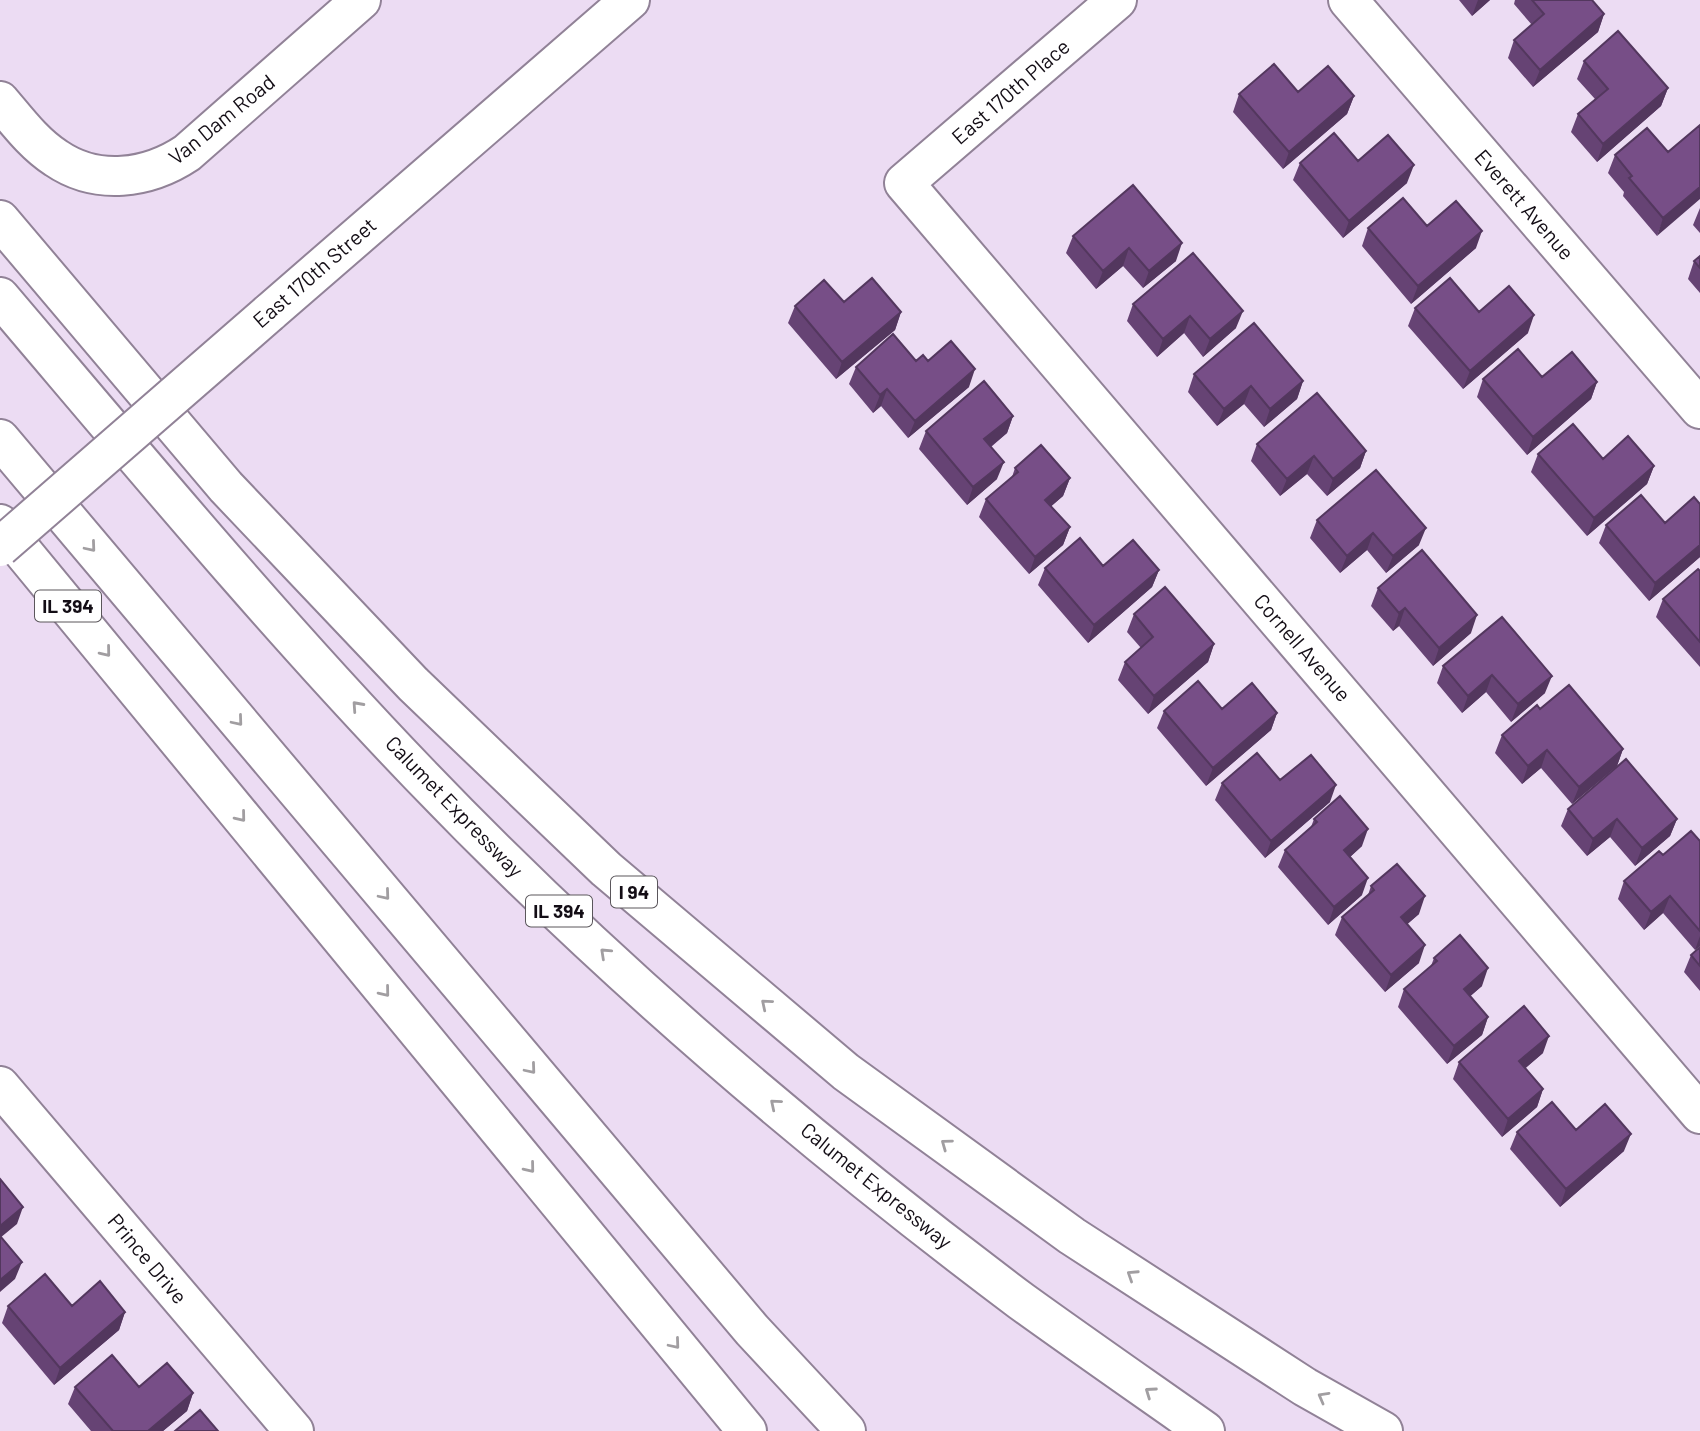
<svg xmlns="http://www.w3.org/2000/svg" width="1700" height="1431" font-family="Barlow,sans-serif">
  <rect width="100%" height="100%" fill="#ecdcf3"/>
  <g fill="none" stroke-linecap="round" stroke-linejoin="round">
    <g stroke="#918297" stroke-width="42">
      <path id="minor" d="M1117,0L904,183L1700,1114
        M1348,0L1700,409
        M0,101C17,121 34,144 56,158C97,186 148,179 187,153L361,0
        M269,313L630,0
        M0,1086L294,1431"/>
    </g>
    <g stroke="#918297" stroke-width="42">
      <path id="highway" d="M0,220L226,487L413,684L606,869L846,1072L1072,1236L1305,1387L1383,1431
        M0,297C137,458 272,621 419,774C603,966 808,1141 1021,1301C1082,1345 1144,1388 1205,1431
        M0,439L752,1330L846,1431
        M0,524L747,1431"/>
    </g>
    <use href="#minor" stroke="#fff" stroke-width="38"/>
    <use href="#highway" stroke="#fff" stroke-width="38"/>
    <g stroke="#918297" stroke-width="42" stroke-linecap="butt">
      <path id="minor-bridge" d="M0,547L269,313"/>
    </g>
    <use href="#minor-bridge" stroke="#fff" stroke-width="38"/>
  </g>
  <path fill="#664374" d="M1459,0H1490L1472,16Z
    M1515,0H1592L1604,14L1598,32L1533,87L1508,58L1514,40L1532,25L1514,4Z
    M1584,61L1668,88L1661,106L1597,162L1571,132L1578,114L1595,99L1577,79Z
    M1298,92L1354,96L1347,114L1283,169L1233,112L1239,94Z
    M1700,125L1657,236L1623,196L1624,192L1608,173L1615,155L1668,152Z
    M1358,161L1407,183L1343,238L1293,180L1300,163Z
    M1133,185L1176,261L1143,288L1123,266L1096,289L1066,253L1073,236Z
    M1700,208V233L1693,225Z
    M1427,226L1476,248L1411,304L1362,246L1368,228Z
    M1193,253L1236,328L1203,357L1184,333L1157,357L1127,321L1133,304Z
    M1700,256V293L1688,279L1694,261Z
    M844,302L901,312L895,330L836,379L788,323L795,306Z
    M1415,308L1479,312L1528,333L1463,389L1408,326Z
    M916,361H928L969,387L908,438L881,406L873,413L849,384L856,367Z
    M1194,374L1303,381L1297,399L1264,427L1244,404L1217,426L1188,392Z
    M1542,377L1597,382L1591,399L1527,455L1477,397L1483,379Z
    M1013,416L1007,433L991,447L997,479L967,505L919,449L926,431Z
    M1257,444L1366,451L1360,468L1327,496L1307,474L1280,496L1251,461Z
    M1538,454L1654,466L1647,484L1587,536L1531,472Z
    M1015,468L1070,478L1063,496L1051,506L1070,527L1063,545L1029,574L979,517L986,499L1012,477Z
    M1376,470L1419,545L1386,573L1367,550L1340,573L1310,538L1317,520Z
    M1700,504V557L1649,601L1599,543L1606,525L1665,523Z
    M1103,566L1159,570L1152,587L1088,643L1038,585L1045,568Z
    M1700,571V667L1656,617L1663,599Z
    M1378,588L1471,633L1433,666L1399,626L1393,631L1371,606Z
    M1134,614L1214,644L1208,662L1148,714L1118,680L1125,662L1141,648L1127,632Z
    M1502,617L1545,693L1511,722L1486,692L1462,713L1437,683L1443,666Z
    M1222,709L1277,713L1271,730L1206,786L1157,728L1164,711Z
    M1540,709L1623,749L1617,766L1572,804L1541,768L1522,784L1495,753L1502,735Z
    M1280,780L1330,802L1265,858L1215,800L1222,783Z
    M1568,809L1677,819L1670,836L1635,866L1610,837L1587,856L1561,826Z
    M1314,819L1362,846L1350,857L1362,895L1328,925L1278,867L1285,850L1311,827Z
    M1700,841V946L1695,950L1663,913L1644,930L1618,899L1624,881L1663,855Z
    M1371,886L1419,914L1407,924L1419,963L1385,992L1335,935L1342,917L1368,895Z
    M1700,947V991L1684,972L1691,955Z
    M1434,958L1482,986L1470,996L1488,1017L1482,1035L1447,1064L1398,1007L1404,989L1431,966Z
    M1543,1053L1525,1068L1543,1089L1537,1107L1502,1137L1453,1079L1459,1062Z
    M1576,1130L1624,1151L1560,1207L1510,1149L1517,1132Z
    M8,1306H72L125,1312L119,1330L54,1385L2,1323Z
    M75,1387H139L193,1393L187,1411L163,1431H91L68,1404Z"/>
  <path fill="#53375e" d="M1478,0H1490L1472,16Z
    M1604,14L1598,32L1533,87L1540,70Z
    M1668,88L1661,106L1597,162L1603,144Z
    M1354,96L1347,114L1283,169L1289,152Z
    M1414,165L1407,183L1343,238L1349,221Z
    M1700,187V199L1657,236L1663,218Z
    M1482,231L1476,248L1411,304L1418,286Z
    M1182,243L1176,261L1143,288L1149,271Z
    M1129,248L1123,266L1096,289L1103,271Z
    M1243,311L1236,328L1203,357L1210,339Z
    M901,312L895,330L836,379L842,362Z
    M1534,315L1528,333L1463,389L1470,371Z
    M1190,316L1184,333L1157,357L1163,339Z
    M975,369L969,387L908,438L915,421Z
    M1303,381L1297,399L1264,427L1270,409Z
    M1597,382L1591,399L1527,455L1533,437Z
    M1251,386L1244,404L1217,426L1224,409Z
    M887,389L881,406L873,413L880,395Z
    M1013,416L1007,433L978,457L984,439Z
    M1366,451L1360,468L1327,496L1333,479Z
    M1314,456L1307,474L1280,496L1287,479Z
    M1004,462L997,479L967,505L973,487Z
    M1654,466L1647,484L1587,536L1594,518Z
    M1070,478L1063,496L1039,517L1045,500Z
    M1070,527L1063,545L1029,574L1035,557Z
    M1426,528L1419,545L1386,573L1393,556Z
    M1373,533L1367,550L1340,573L1347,556Z
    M1700,545V557L1649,601L1655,583Z
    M1159,570L1152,587L1088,643L1094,625Z
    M1405,608L1399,626L1393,631L1399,613Z
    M1477,615L1471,633L1433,666L1439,648Z
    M1214,644L1208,662L1148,714L1154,696Z
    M1492,675L1486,692L1462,713L1468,696Z
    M1552,676L1545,693L1511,722L1518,704Z
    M1277,713L1271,730L1206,786L1213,768Z
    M1623,749L1617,766L1572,804L1579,787Z
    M1547,750L1541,768L1522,784L1528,766Z
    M1336,785L1330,802L1265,858L1271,841Z
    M1617,819L1610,837L1587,856L1593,839Z
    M1677,819L1670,836L1635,866L1642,848Z
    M1368,829L1362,846L1338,868L1344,850Z
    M1368,878L1362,895L1328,925L1334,907Z
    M1425,896L1419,914L1395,935L1401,917Z
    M1670,896L1663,913L1644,930L1651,912Z
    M1700,936V946L1695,950Z
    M1425,945L1419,963L1385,992L1391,975Z
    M1488,968L1482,986L1458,1007L1464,989Z
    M1488,1017L1482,1035L1447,1064L1454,1046Z
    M1549,1036L1543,1053L1513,1079L1519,1061Z
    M1543,1089L1537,1107L1502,1137L1508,1119Z
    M1631,1134L1624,1151L1560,1207L1566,1189Z
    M23,1207L17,1224L0,1238V1226Z
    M22,1262L15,1279L0,1292V1280Z
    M125,1312L119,1330L54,1385L60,1368Z
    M193,1393L187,1411L163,1431H148Z"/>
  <path fill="#774e87" stroke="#53375e" stroke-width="2" d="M1532,0H1592L1604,14L1540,70L1514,40L1544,14Z
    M1618,31L1668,88L1603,144L1578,114L1608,89L1584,61Z
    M1274,64L1298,92L1328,66L1354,96L1289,152L1239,94Z
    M1700,125V187L1663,218L1629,178L1632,176L1615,155L1647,128L1668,152Z
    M1334,133L1358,161L1388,135L1414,165L1349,221L1300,163Z
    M1133,185L1182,243L1149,271L1129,248L1103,271L1073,236Z
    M1403,198L1427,226L1456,201L1482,231L1418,286L1368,228Z
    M1193,253L1243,311L1210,339L1190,316L1163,339L1133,304Z
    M1700,256V268L1694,261Z
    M872,278L901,312L842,362L795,306L824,280L844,302Z
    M1450,278L1479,312L1509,286L1534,315L1470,371L1415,308Z
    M1254,323L1303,381L1270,409L1251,386L1224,409L1194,374Z
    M893,334L916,361L923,355L928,361L951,341L975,369L915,421L887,389L880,395L856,367Z
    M1518,349L1542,377L1572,352L1597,382L1533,437L1483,379Z
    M984,381L1013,416L984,439L1004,462L973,487L926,431Z
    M1317,393L1366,451L1333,479L1314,456L1287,479L1257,444Z
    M1573,424L1603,459L1628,436L1654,466L1594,518L1538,454Z
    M1041,445L1070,478L1045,500L1070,527L1035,557L986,499L1018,472L1015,468Z
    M1376,470L1426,528L1393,556L1373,533L1347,556L1317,520Z
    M1641,495L1665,523L1694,497L1700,504V545L1655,583L1606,525Z
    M1080,538L1103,566L1133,540L1159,570L1094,625L1045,568Z
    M1422,550L1477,615L1439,648L1405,608L1399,613L1378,588Z
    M1698,569L1700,571V642L1663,599Z
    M1165,587L1214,644L1154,696L1125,662L1153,637L1134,614Z
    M1502,617L1552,676L1518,704L1492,675L1468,696L1443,666Z
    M1198,681L1222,709L1252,683L1277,713L1213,768L1164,711Z
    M1569,685L1623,749L1579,787L1547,750L1528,766L1502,735L1537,705L1540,709Z
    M1257,753L1280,780L1311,755L1336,785L1271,841L1222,783Z
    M1626,759L1677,819L1642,848L1617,819L1593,839L1568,809Z
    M1340,796L1368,829L1344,850L1368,878L1334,907L1285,850L1317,822L1314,819Z
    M1691,831L1700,841V931L1670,896L1651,912L1624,881L1659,851L1663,855Z
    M1397,864L1425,896L1401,917L1425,945L1391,975L1342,917L1374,890L1371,886Z
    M1460,935L1488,968L1464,989L1488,1017L1454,1046L1404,989L1437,961L1434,958Z
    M1700,947V966L1691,955Z
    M1524,1006L1549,1036L1519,1061L1543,1089L1508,1119L1459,1062Z
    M1552,1102L1576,1130L1605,1104L1631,1134L1566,1189L1517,1132Z
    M0,1179L23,1207L0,1226Z
    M0,1236L22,1262L0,1280Z
    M45,1274L72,1306L100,1281L125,1312L60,1368L8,1306Z
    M112,1355L139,1387L167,1363L193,1393L148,1431H113L75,1387Z
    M200,1410L218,1431H175Z"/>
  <defs><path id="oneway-chevron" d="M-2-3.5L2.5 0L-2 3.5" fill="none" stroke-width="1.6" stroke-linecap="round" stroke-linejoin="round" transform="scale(1.75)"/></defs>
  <g stroke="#a19ea1">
    <use href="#oneway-chevron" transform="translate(91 547) rotate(50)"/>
    <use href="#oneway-chevron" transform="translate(106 652) rotate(51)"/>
    <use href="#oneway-chevron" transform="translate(357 706) rotate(-132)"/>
    <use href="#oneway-chevron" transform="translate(238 721) rotate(50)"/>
    <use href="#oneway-chevron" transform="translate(241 817) rotate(51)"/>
    <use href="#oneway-chevron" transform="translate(385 895) rotate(50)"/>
    <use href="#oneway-chevron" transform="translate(605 953) rotate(-137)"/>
    <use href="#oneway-chevron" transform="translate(385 992) rotate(51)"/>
    <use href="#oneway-chevron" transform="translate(766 1004) rotate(-140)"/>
    <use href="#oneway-chevron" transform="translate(531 1069) rotate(50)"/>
    <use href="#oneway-chevron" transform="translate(775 1104) rotate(-140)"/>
    <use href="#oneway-chevron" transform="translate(946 1144) rotate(-144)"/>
    <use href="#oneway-chevron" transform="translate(530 1168) rotate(51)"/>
    <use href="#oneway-chevron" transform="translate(1132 1275) rotate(-147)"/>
    <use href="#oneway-chevron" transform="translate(675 1344) rotate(50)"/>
    <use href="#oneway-chevron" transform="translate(1150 1392) rotate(-145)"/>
    <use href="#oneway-chevron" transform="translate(1323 1397) rotate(-151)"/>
  </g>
  <g text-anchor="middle" stroke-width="7" stroke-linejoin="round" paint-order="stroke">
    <g fill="#fff" stroke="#5a565b" stroke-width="2">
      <rect x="35" y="590.5" width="66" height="31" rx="5"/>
      <rect x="611" y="876.5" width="46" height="31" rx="5"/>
      <rect x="526" y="895.5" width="66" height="31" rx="5"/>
    </g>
    <g font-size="19" font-weight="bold" fill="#130d15">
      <text x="68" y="613">IL 394</text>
      <text x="634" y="899">I 94</text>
      <text x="559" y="918">IL 394</text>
    </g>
    <g font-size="21" fill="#130d15" stroke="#fff">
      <text transform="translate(1011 92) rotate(-41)" y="7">East 170th Place</text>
      <text transform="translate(222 120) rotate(-39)" y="7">Van Dam Road</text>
      <text transform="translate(1524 205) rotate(49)" y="7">Everett Avenue</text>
      <text transform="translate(315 273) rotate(-41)" y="7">East 170th Street</text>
      <text transform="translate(1302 648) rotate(49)" y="7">Cornell Avenue</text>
      <text transform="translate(454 807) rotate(46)" y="7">Calumet Expressway</text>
      <text transform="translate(876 1186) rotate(39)" y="7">Calumet Expressway</text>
      <text transform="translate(147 1259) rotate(50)" y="7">Prince Drive</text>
    </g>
  </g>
</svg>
